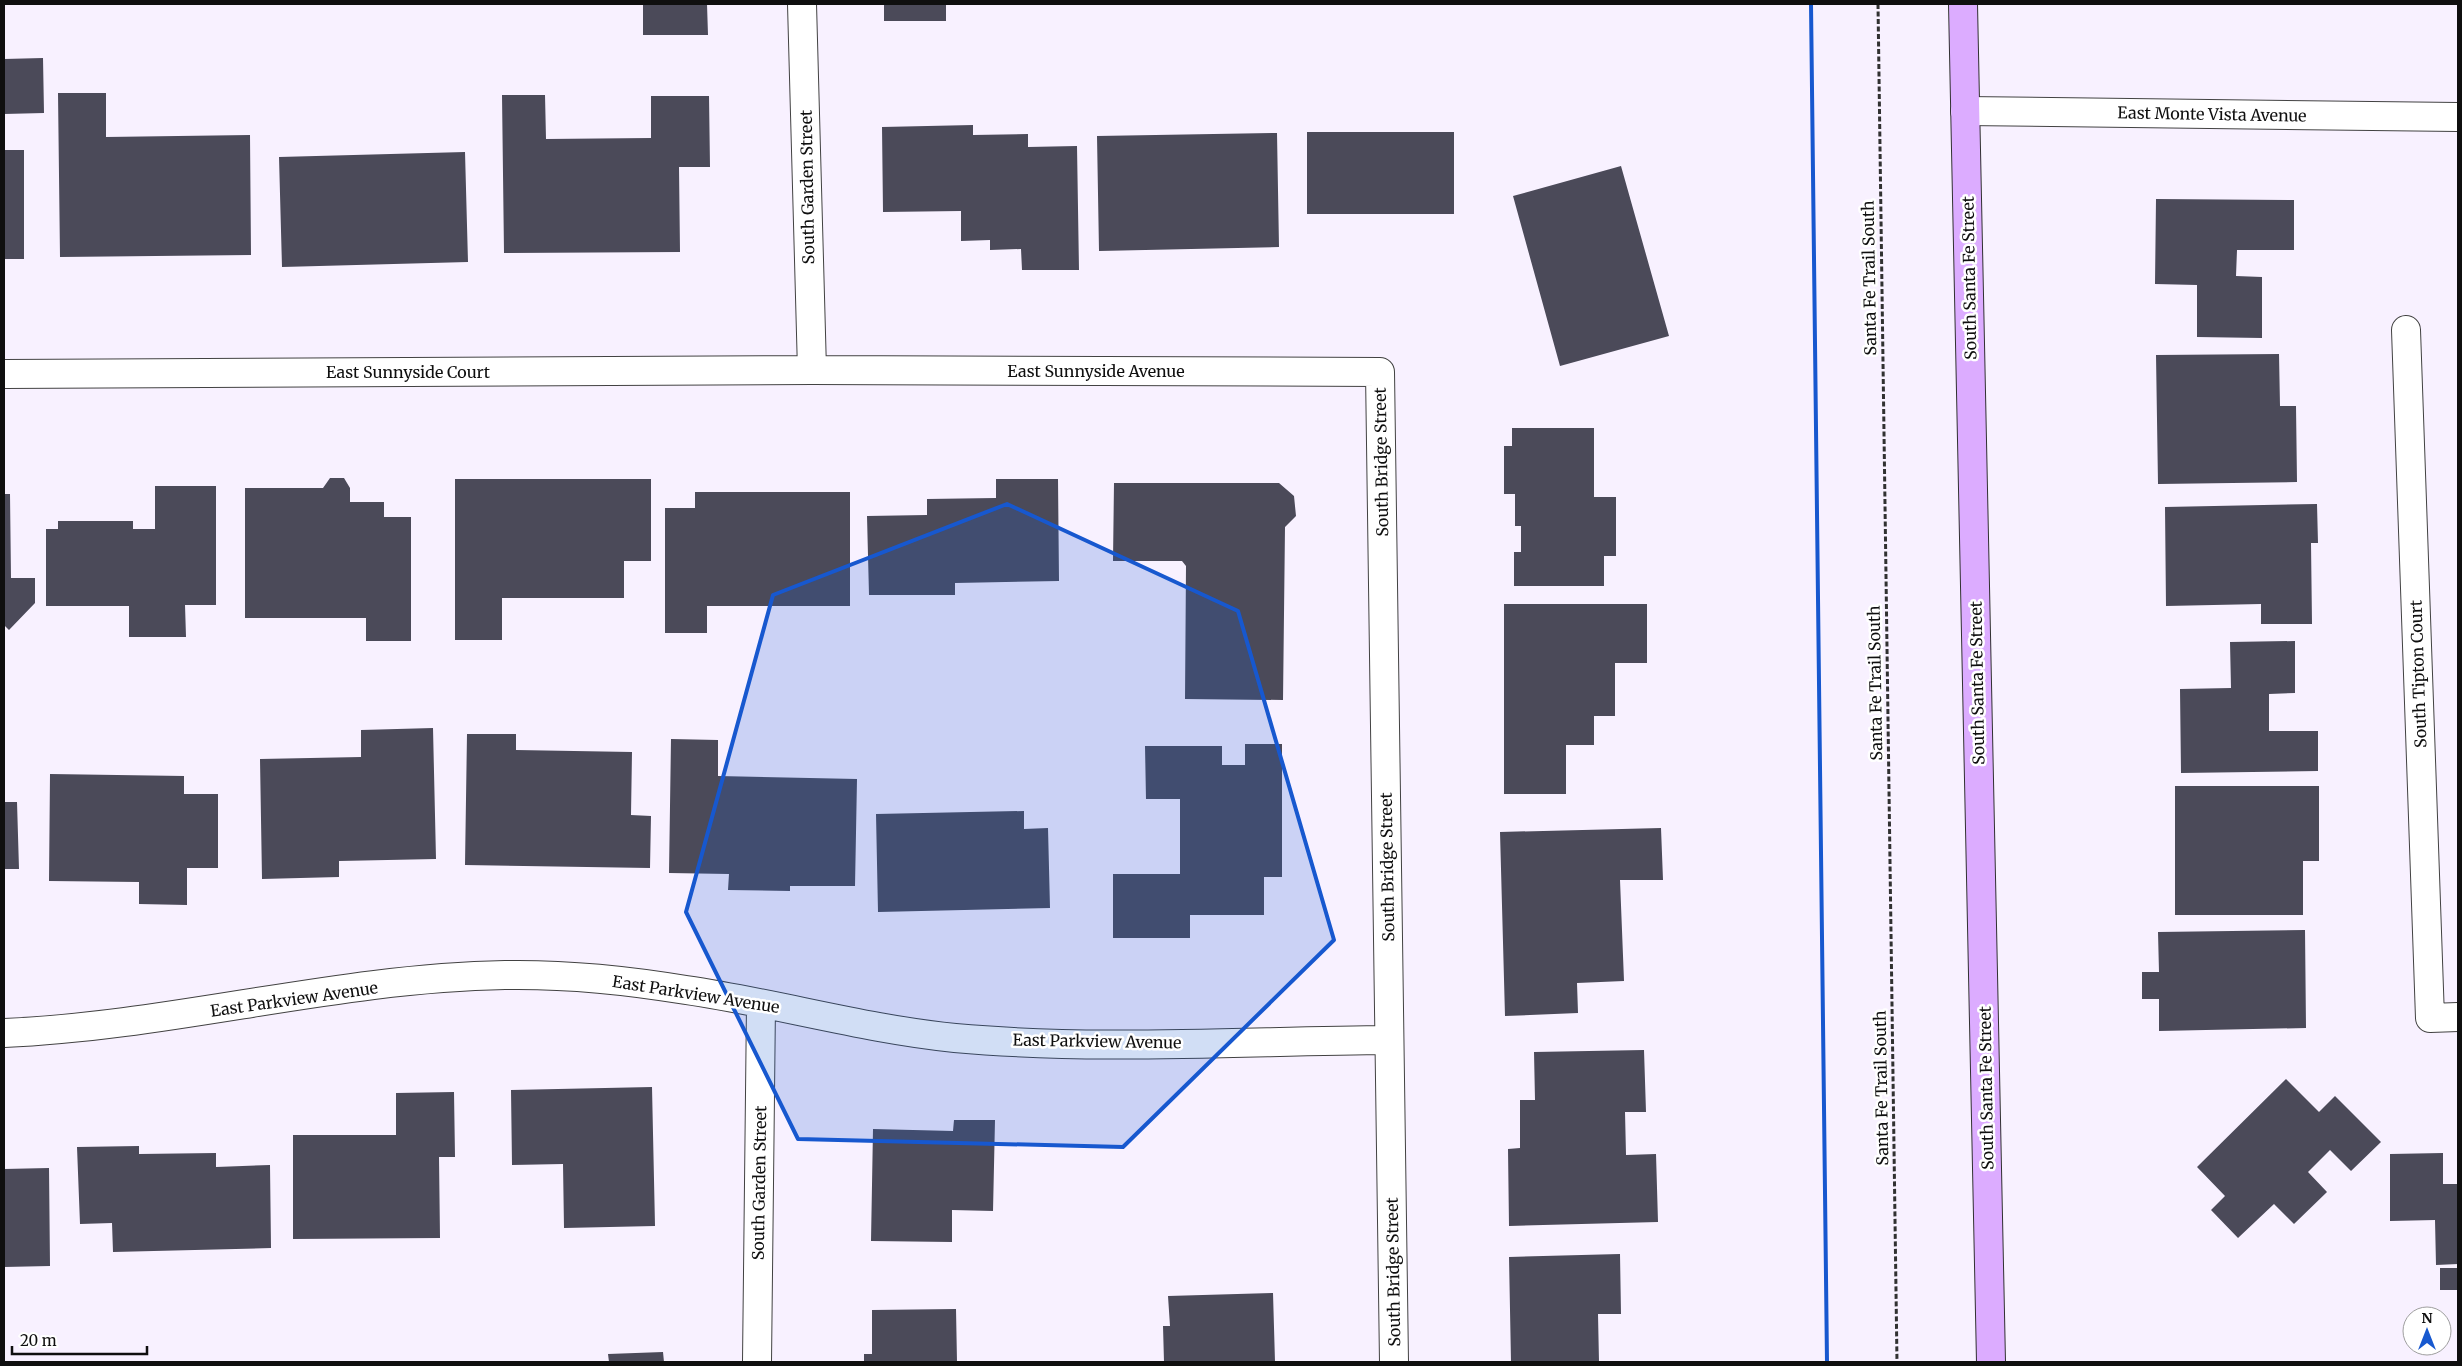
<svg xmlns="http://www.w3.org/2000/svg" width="2462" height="1366" font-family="Merriweather,serif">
  <rect width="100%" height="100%" fill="#f8f1ff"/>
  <path fill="#4b4a59" d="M643,4H707L708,35H643Z
    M884,4H946V21H884Z
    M43,58L44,113L4,114V59Z
    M58,93H106V137L250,135L251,255L60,257Z
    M502,95H545L546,139L651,138V96H709L710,167H679L680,252L504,253Z
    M973,125V135L1028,134V147L1077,146L1079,270H1022L1021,249L990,250V240L961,241V211L883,212L882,127Z
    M1307,132H1454V214H1307Z
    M1277,133L1279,247L1099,251L1097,136Z
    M4,150H24V259H4Z
    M465,152L468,262L282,267L279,157Z
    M1621,166L1669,336L1560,366L1513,196Z
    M2156,199L2294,200V250H2237L2236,276L2262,277V338L2197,337V285L2155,284Z
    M2279,354L2280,406H2296L2297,482L2158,484L2156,355Z
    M1512,428H1594V497H1616V556H1604V586H1514V552H1521V526H1515V494H1504V446H1512Z
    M330,478H344L350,488V502H384V517H411V641H366V618H245V488H323Z
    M455,479H651V561H624V598H502V640H455Z
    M996,479H1058L1059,581L955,583V595H869L867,516L927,515V499L996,498Z
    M1114,483H1279L1294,496L1296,516L1285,527L1283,700L1185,699L1186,566L1182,561H1113Z
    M155,486H216V605H185L186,637H129V606H46V529H58V521H133V529H155Z
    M695,492H850V606H707V633H665V508H695Z
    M4,494H10L11,578H35V603L9,630L4,625Z
    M2317,504L2318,543H2311L2312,624H2261V604L2166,606L2165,507Z
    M1504,604H1647V663H1615V716H1594V745H1566V794H1504Z
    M2295,641V693L2269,694V731H2318V771L2181,773L2180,689L2231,688L2230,642Z
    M433,728L436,859L339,861V877L262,879L260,759L361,757V730Z
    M467,734H516V750L632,752L631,815L651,816L650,868L465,865Z
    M671,739L718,740V776L857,779L855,886H790V891L728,890L729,874L669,873Z
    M1245,744H1282V877H1264V915H1190V938H1113V874H1180V799H1146L1145,746H1222V765H1245Z
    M50,774L184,776V794H218V868H187V905L139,904V882L49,881Z
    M2175,786H2319V861H2303V915H2175Z
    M4,802H17L19,869H4Z
    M1024,811V829L1048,828L1050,908L878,912L876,814Z
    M1661,828L1663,880H1620L1624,981L1577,983L1578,1013L1505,1016L1500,832Z
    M2305,930L2306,1028L2159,1031V999H2142V972H2159L2158,932Z
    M1644,1050L1646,1112H1625L1626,1155L1656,1154L1658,1222L1509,1226L1508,1149L1520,1148V1100H1535L1534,1052Z
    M2286,1079L2319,1112L2335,1096L2381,1142L2351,1171L2330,1150L2308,1172L2327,1192L2294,1224L2274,1204L2238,1238L2211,1210L2225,1196L2197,1167Z
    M652,1087L655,1226L564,1228L563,1164L512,1165L511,1090Z
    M454,1092L455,1157H439L440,1238L293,1239V1135H396V1093Z
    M954,1120H995L993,1211L952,1210V1242L871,1241L873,1129L953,1131Z
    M139,1146V1154L216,1153V1167L270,1165L271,1248L113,1252L112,1223L80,1224L77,1147Z
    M2443,1153V1184H2458V1264L2436,1265L2435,1220L2390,1221V1154Z
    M49,1168L50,1266L4,1267V1169Z
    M1620,1254L1621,1314H1598L1599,1362H1511L1509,1257Z
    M2440,1268H2458V1290H2440Z
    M1273,1293L1275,1362H1164L1163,1326H1170L1168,1296Z
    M956,1309L957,1362H864V1354H872V1310Z
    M663,1352L664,1362H609L608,1354Z"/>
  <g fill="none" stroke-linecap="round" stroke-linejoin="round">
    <g stroke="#424242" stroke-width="30">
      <path id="street" d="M802,4L812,370
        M1965,111L2458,117
        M2406,330L2430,1018L2458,1017
        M4,374L812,370L1380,372L1394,1362
        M4,1033C172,1026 336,978 505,975C565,974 626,980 686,990C776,1003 865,1029 955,1038C1099,1051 1245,1041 1389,1040
        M757,1362L761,1004"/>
    </g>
    <g stroke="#313131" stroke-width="30">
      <path id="secondary" d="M1963,4L1991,1362"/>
    </g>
    <path stroke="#313131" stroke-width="3" stroke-dasharray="5 2.5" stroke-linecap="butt" d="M1878,4L1897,1362"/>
    <use href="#street" stroke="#fff" stroke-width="28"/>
    <use href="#secondary" stroke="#dcacff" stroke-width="28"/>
    <path stroke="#1758cf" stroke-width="4" d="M1811,4L1827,1362"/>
  </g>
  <path fill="#1758cf" fill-opacity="0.2" stroke="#1758cf" stroke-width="4" stroke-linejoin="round" d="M1007,504L1238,611L1334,940L1123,1147L798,1139L686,912L773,595Z"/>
  <g text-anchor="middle" stroke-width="5" stroke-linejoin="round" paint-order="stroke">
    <g font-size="16" fill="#0f0f0f" stroke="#fff">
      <text transform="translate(2212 114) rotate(1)" y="6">East Monte Vista Avenue</text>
      <text transform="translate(807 187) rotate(-91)" y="6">South Garden Street</text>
      <text transform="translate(1869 278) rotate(-91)" y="6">Santa Fe Trail South</text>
      <text transform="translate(1969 278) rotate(-91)" y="6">South Santa Fe Street</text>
      <text x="1096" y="377">East Sunnyside Avenue</text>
      <text x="408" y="378">East Sunnyside Court</text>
      <text transform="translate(1381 462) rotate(-91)" y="6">South Bridge Street</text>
      <text transform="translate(2418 674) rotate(-92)" y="6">South Tipton Court</text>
      <text transform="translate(1875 683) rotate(-91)" y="6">Santa Fe Trail South</text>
      <text transform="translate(1977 683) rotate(-91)" y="6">South Santa Fe Street</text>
      <text transform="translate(1387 867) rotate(-91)" y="6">South Bridge Street</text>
      <text transform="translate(696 994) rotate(9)" y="6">East Parkview Avenue</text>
      <text transform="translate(294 999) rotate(-8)" y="6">East Parkview Avenue</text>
      <text transform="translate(1097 1041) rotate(1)" y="6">East Parkview Avenue</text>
      <text transform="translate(1881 1088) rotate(-91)" y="6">Santa Fe Trail South</text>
      <text transform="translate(1986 1088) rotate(-91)" y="6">South Santa Fe Street</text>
      <text transform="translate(759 1183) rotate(-89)" y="6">South Garden Street</text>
      <text transform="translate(1393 1272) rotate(-91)" y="6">South Bridge Street</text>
    </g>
  </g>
  <rect width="2462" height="1366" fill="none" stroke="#0f0f0f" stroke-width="10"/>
  <g transform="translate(2427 1331)"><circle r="24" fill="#ffffff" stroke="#9f9f9f"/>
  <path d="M0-4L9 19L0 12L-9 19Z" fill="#1758cf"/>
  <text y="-8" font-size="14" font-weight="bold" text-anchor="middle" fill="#0f0f0f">N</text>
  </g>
  <path d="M12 1346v8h135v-8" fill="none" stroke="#0f0f0f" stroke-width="2.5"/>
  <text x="20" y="1346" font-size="15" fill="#0f0f0f" stroke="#ffffff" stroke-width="4" paint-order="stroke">20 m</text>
</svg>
